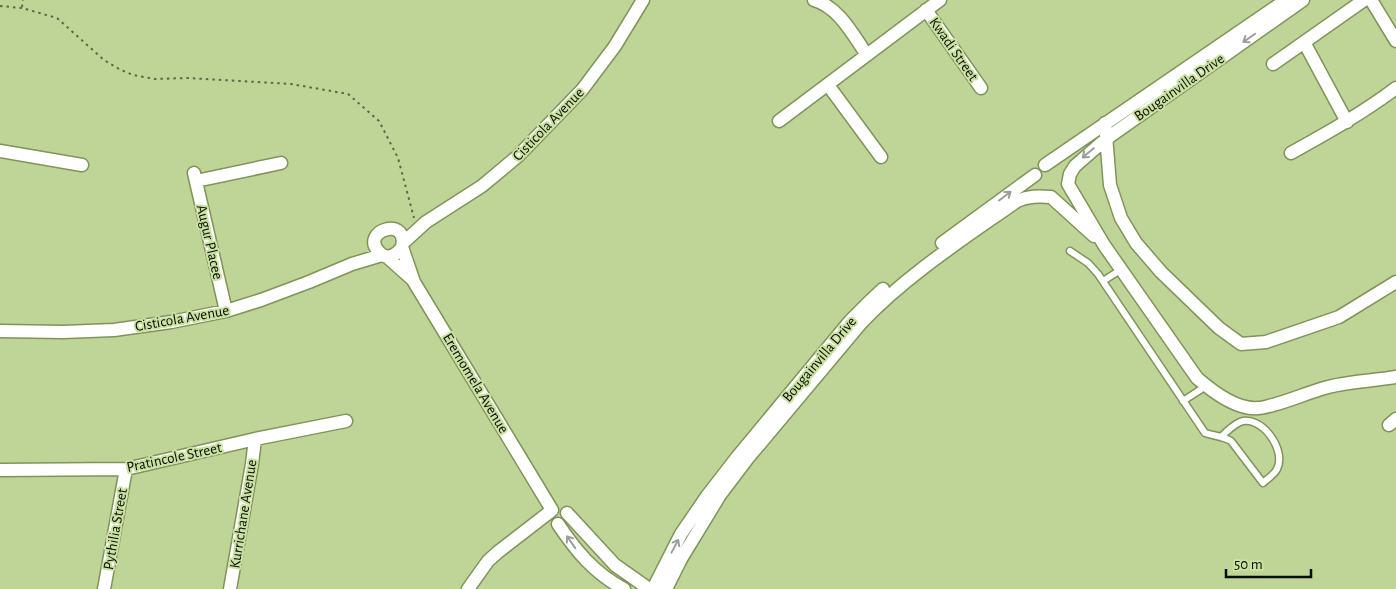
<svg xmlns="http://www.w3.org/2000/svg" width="1396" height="589" font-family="'Alegreya Sans',sans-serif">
  <rect width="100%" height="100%" fill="#bfd497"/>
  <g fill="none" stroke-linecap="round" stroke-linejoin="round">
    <g stroke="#809459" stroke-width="9">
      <path id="service" d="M1070,251L1088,263L1098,274L1205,433C1214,436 1223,436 1231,441L1263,483C1267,479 1275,474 1277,469C1287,450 1261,414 1240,422C1233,425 1226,432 1221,437
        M1103,281L1122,269
        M1183,401L1206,386"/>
    </g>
    <g stroke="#809459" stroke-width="15">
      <path id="minor" d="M814,0C839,7 853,35 867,55
        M1303,0L1106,139L1075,166L1070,174L1068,184L1104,245L1197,378C1213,392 1237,410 1258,408C1263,408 1268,406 1273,405C1292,400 1309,392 1328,387C1351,381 1373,381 1396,377
        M1371,0L1396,41
        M926,10L981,88
        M1304,42L1347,122
        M1273,64L1364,0
        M828,85L881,157
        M779,121L940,0
        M1105,123L1110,185L1121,218L1136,243L1161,272L1219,328L1241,344L1266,342L1339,317L1396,282
        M0,151L82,165
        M1291,153C1327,133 1363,113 1396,88
        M1045,165L1286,0
        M194,173L226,311
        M196,181L281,163
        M403,243L426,222L482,186L518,156L582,90L615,46L643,0
        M942,243L1035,175
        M402,247C397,255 386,261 379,252C359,231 409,215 402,247L414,282L552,510
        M386,256L413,280
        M0,331L63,332L114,330L171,322L226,311L261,300L309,282L352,264L382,255
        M1389,425L1396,419
        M0,470L126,469L255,439L346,421
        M567,513L615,565L649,589
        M558,524C576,551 594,573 624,589
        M104,589L126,469
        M230,589L252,464L255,439
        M468,589L488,561L498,552L551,511
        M653,589L681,534L707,496L738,456L850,321L867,304L883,289
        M666,589L681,559L720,495L748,458L862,322C907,275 963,239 1017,201C1028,196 1038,196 1051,197L1094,236"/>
    </g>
    <path stroke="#5b6845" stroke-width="2" stroke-dasharray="2.5 4" stroke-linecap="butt" d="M0,6L22,8L57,18L104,60L119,69L133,75L155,79L187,78L291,84L348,94L379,121L398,158L414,218
      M22,7L23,0"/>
    <use href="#service" stroke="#fff" stroke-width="6"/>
    <use href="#minor" stroke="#fff" stroke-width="12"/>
  </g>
  <defs><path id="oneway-shaft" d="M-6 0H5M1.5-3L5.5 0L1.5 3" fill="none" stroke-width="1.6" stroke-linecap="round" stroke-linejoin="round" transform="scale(1.25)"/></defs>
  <g stroke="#9c9f99">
    <use href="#oneway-shaft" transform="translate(1249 38) rotate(145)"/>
    <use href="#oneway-shaft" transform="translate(1088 153) rotate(140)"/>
    <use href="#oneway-shaft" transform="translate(1005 196) rotate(-37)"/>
    <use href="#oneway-shaft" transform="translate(571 542) rotate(-125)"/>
    <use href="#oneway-shaft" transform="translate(675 546) rotate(-62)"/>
  </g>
  <g text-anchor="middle" stroke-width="4" stroke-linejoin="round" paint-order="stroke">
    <g font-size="15" fill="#080e00" stroke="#cbe1a3">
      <text transform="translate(954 49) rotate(55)" y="5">Kwadi Street</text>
      <text transform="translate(1179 87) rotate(-35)" y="5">Bougainvilla Drive</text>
      <text transform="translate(548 124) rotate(-46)" y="5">Cisticola Avenue</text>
      <text transform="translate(210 242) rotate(77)" y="5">Augur Placee</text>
      <text transform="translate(182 318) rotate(-10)" y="5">Cisticola Avenue</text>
      <text transform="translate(819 359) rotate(-50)" y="5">Bougainvilla Drive</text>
      <text transform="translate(476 383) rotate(59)" y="5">Eremomela Avenue</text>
      <text transform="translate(174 457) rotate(-12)" y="5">Pratincole Street</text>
      <text transform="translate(243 514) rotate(-81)" y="5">Kurrichane Avenue</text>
      <text transform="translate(115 529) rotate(-80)" y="5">Pythilia Street</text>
    </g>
  </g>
  <path d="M1226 569v8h85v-8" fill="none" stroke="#080e00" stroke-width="2.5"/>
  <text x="1234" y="569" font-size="15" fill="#080e00" stroke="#cbe1a3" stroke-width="4" paint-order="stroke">50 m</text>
</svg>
